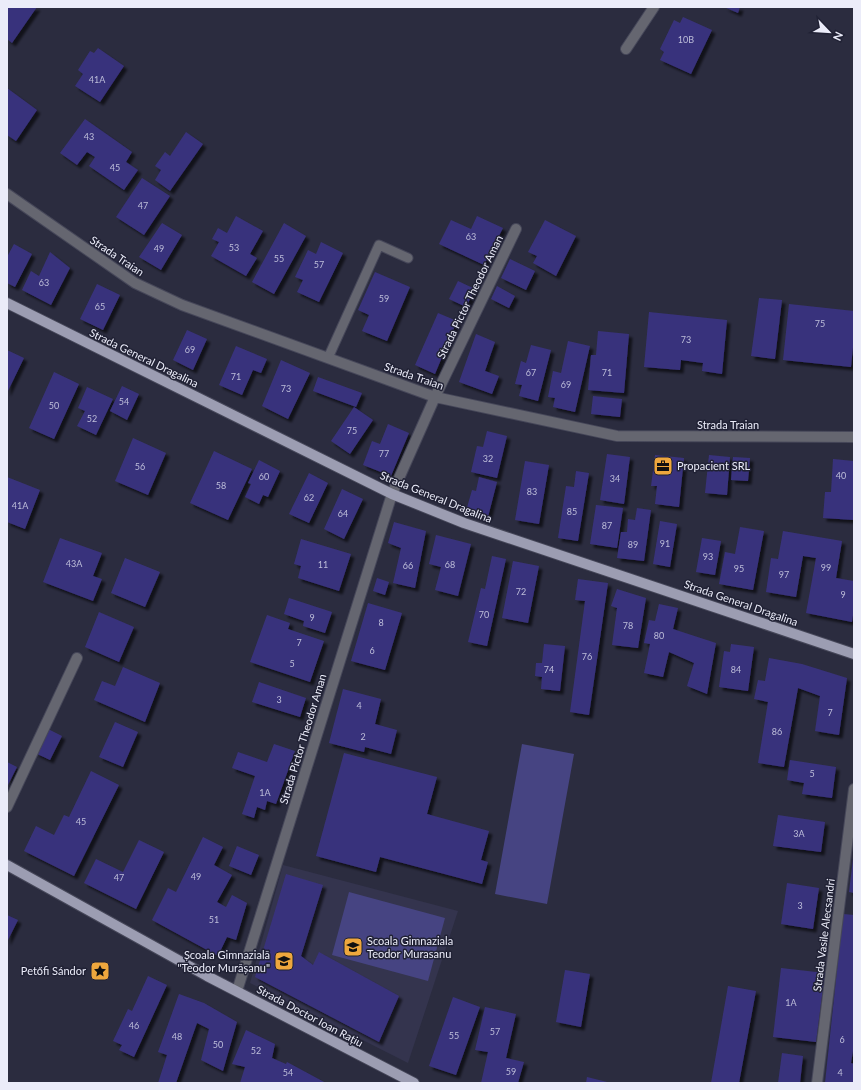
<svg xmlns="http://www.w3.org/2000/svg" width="861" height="1090" font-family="Lato,sans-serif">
  <defs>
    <filter id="shadow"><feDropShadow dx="3.5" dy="3.5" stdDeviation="1" flood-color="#0009"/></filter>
  </defs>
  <rect width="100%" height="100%" fill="#2b2c3f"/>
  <path fill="#34344e" d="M283,865L458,911L408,1063L250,983Z"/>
  <path fill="#464482" d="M522,744L574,754L547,904L495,894Z
    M349,892L445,918L428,981L332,955Z"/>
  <path fill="#39327c" filter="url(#shadow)" d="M7,7H37L12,43L7,39Z
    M724,7H740L738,13Z
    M683,17L712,30L691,74L660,60L664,52L660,49L674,20L680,23Z
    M98,48L124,66L100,102L75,86L83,74L78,70L90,51L94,53Z
    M7,88L37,110L16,141L7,135Z
    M85,119L132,152L126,162L138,170L124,190L89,166L95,157L87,152L77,165L60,153Z
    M186,132L203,144L170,191L155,180L161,170L155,166L165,152L170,156Z
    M142,178L170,196L144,235L116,217Z
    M236,216L263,231L250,254L257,258L246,276L211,256L219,242L212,239L218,228L227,233Z
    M477,216L503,228L484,265L439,244L451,220L471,229Z
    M545,220L576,236L556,276L533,263L537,256L528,252Z
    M162,223L182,235L161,270L139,257Z
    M284,223L306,236L274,294L252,282Z
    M321,242L343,253L319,302L297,292L303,280L295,277L308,250L316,254Z
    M14,244L32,254L15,287L7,283V257Z
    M50,252L70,268L51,305L22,290L31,271L39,276Z
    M510,259L535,271L526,290L501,278Z
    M375,272L410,287L387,341L362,331L369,315L358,310Z
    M458,281L475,289L466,307L449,299Z
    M97,284L120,295L103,330L80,319Z
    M497,286L515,296L509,308L491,299Z
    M759,298L782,300L775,359L751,356Z
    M789,304L854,311V337L851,367L783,360Z
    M649,312L727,320L722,374L702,371L703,363L681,360L680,370L644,367Z
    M438,313L457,321L435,374L415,365Z
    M187,330L207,339L193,370L173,360Z
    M598,331L629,334L624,393L588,390L591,355H596Z
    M476,334L495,342L485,371L499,376L492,394L459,382Z
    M568,341L590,346L575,412L553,407L555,398L548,397L553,371L561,373Z
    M531,345L551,350L538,401L519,396L522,385L515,384L521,361L526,363Z
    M236,346L267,359L261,373L253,370L242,395L219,385Z
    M7,350L24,358L7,393Z
    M281,360L310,373L288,419L262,406Z
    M54,372L79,384L54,439L29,428Z
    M318,377L362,393L356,407L313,391Z
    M122,386L139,394L127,420L110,411Z
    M87,387L113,399L96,435L77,426L85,411L78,408Z
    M593,396L622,399L620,417L591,414Z
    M354,407L373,420L350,454L331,441Z
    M388,424L409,433L391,476L363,465L372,441L380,444Z
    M487,431L507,436L497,478L471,472L477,446L483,447Z
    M133,438L166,453L148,495L115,481Z
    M214,451L252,469L228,520L190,503Z
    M607,454L630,457L624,504L600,500Z
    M655,455L684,458L679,507L655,504L657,486H651Z
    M709,455L730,457L727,495L705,493Z
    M733,457L750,458L748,481L731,480Z
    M833,459L854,461V520L823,518L825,492H831Z
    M259,460L280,471L268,497L263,495L259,504L245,497L251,484L248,483Z
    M525,461L549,465L539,524L515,520Z
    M576,471L589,473L578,541L558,538L566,486L574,487Z
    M309,473L328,483L309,523L289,514Z
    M7,477L40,490L25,529L7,522Z
    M479,477L497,482L488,517L466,511L472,490L476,491Z
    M342,489L363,499L344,539L324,529Z
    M596,505L623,508L617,548L590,544Z
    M637,508L651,510L644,561L617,558L621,532H627L628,519L635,520Z
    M660,521L677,524L670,567L653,564Z
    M394,522L426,531L415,588L393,583L401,548L388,543Z
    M740,527L764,531L753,590L719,584L725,552L735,554Z
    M783,531L842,541L836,578L854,581V608L852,622L806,613L816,558L803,556L796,597L766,592L771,558L778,559Z
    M436,535L471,544L458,596L435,590L441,567L429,564Z
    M60,538L102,553L93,576L102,579L93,601L43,582Z
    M702,538L721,541L715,575L696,572Z
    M301,539L351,554L339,591L298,578L301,566L294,564Z
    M492,556L506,559L487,646L468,642L481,588L485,589Z
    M125,558L160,572L145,607L111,593Z
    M513,561L539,566L528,623L502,618Z
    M377,578L389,582L385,595L373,591Z
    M578,579L608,583L589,715L570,712L585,601L575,600Z
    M617,589L646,598L638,648L612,645L617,608L611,606Z
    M289,598L332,612L325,633L303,626L304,621L284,614Z
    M368,603L402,613L385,670L351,661Z
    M659,604L678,608L673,629L716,643L707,694L687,686L694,663L669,652L663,677L644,673L650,644L644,643L649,620L655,621Z
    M99,612L134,627L119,662L85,647Z
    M267,615L290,623L288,629L324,641L310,682L250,662Z
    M544,644L565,646L560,691L541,689L542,677L535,676L536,663H542Z
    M731,644L754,647L748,691L719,687L724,651L730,652Z
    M769,658L802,664L847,678L839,735L815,731L820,696L798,688L784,767L758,763L768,702L754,699L758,680L765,681Z
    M123,667L160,683L145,722L94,700L102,681L115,686Z
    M259,682L306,698L300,717L252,702Z
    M343,689L381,699L375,724L397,730L391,754L365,747L364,752L329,743Z
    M115,722L138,732L123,767L99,757Z
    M48,729L62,736L50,760L35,753Z
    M274,744L295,751L276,804L267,801L265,810L257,807L254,818L242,814L255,776L232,768L238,752L267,762Z
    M344,753L437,777L427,814L489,831L481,860L488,862L482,884L380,857L376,872L316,856Z
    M790,760L836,767L832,798L802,794L804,783L787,780Z
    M7,762L17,767L7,787Z
    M91,771L119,785L74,876L24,851L36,826L54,835L64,815L69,817Z
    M778,815L825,822L821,852L773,846Z
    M203,837L223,847L214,865L232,875L217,902L226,907L232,895L247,903L236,940L227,937L218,956L152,920L168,888L176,892Z
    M139,840L164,852L136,909L84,883L96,859L123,872Z
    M237,846L259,855L251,875L229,866Z
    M853,859H854V893L849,892Z
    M286,874L323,885L301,956L313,965L319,952L399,996L379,1042L255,977Z
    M787,883L819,888L813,929L781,924Z
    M843,914L854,915V1045L851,1063L854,1064V1083H825Z
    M7,915L18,920L7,942Z
    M781,968L825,973L816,1042L773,1037Z
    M565,970L590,974L581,1027L556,1022Z
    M148,976L167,985L134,1057L119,1050L122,1045L113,1041L128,1009L132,1011Z
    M728,986L756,991L739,1083H711Z
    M179,994L204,1003L237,1022L223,1071L201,1060L209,1029L197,1023L176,1083H158L167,1055L158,1052Z
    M453,997L480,1007L456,1075L429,1066Z
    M485,1007L516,1014L506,1058L524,1062L518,1083H481L488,1052L475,1050Z
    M246,1030L275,1044L272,1058L286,1064L287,1062L326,1083H240L245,1067L232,1064Z
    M782,1053L803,1056L800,1083H778Z
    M587,1077L607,1082V1083H586Z"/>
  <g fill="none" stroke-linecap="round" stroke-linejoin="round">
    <g stroke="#464759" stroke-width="11">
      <path id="service" d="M328,358L379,245L408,258"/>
    </g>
    <g stroke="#464759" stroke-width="12">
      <path id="minor" d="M626,49L654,7
        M7,194L135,283L182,305L435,397L617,436L854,437
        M7,807L77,658
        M237,991L392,494L435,397L516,229
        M817,1083L854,789"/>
    </g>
    <g stroke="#464759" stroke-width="12">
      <path id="primary" d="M7,303L392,494L464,523L854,654
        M7,865L207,976L414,1083"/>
    </g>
    <use href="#service" stroke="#656670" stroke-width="9"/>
    <use href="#minor" stroke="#656670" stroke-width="10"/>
    <use href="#primary" stroke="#9c9db2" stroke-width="10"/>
  </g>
  <defs>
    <g id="office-square" transform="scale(1)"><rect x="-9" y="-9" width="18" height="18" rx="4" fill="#eea73d" stroke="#212235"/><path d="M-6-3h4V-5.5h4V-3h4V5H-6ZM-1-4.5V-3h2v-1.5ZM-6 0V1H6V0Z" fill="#111"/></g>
    <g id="school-square" transform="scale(1)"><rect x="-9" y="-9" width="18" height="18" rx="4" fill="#eea73d" stroke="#212235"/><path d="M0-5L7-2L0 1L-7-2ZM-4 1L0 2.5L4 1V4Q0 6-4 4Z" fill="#111"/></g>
    <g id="sight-square" transform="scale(1)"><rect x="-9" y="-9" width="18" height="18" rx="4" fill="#eea73d" stroke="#212235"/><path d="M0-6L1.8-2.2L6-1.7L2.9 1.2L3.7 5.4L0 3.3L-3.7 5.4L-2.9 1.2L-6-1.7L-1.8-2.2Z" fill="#111"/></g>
  </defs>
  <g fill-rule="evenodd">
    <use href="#office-square" x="663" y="466"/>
    <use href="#school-square" x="353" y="947"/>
    <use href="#school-square" x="284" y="961"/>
    <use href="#sight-square" x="100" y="971"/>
  </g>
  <g text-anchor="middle" stroke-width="3" stroke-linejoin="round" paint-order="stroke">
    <g font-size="9" fill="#bebeda">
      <text x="686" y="43">10B</text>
      <text x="97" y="83">41A</text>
      <text x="89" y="140">43</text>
      <text x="115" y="171">45</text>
      <text x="143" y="209">47</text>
      <text x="471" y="240">63</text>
      <text x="234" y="251">53</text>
      <text x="159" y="252">49</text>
      <text x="279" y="262">55</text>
      <text x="319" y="268">57</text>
      <text x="44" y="286">63</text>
      <text x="384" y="302">59</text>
      <text x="100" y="310">65</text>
      <text x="820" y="327">75</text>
      <text x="686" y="343">73</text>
      <text x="190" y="353">69</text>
      <text x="531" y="376">67</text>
      <text x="607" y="376">71</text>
      <text x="236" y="380">71</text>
      <text x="566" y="388">69</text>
      <text x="286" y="392">73</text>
      <text x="124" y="405">54</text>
      <text x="54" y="409">50</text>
      <text x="92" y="422">52</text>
      <text x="352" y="434">75</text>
      <text x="384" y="457">77</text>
      <text x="488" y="462">32</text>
      <text x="140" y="470">56</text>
      <text x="841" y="479">40</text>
      <text x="264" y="480">60</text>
      <text x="615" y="482">34</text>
      <text x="221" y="489">58</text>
      <text x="532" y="495">83</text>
      <text x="309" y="501">62</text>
      <text x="20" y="509">41A</text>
      <text x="572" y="515">85</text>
      <text x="343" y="517">64</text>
      <text x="607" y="529">87</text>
      <text x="665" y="547">91</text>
      <text x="633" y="548">89</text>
      <text x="708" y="560">93</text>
      <text x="74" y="567">43A</text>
      <text x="323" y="568">11</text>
      <text x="450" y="568">68</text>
      <text x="408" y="569">66</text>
      <text x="826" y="571">99</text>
      <text x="739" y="572">95</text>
      <text x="784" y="578">97</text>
      <text x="521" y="595">72</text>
      <text x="843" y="598">9</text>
      <text x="484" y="618">70</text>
      <text x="312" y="621">9</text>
      <text x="381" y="626">8</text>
      <text x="628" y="629">78</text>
      <text x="659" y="639">80</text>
      <text x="299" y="646">7</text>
      <text x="372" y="654">6</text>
      <text x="587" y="660">76</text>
      <text x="292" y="667">5</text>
      <text x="549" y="673">74</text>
      <text x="736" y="673">84</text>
      <text x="279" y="703">3</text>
      <text x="359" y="709">4</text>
      <text x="830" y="716">7</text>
      <text x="777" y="735">86</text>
      <text x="363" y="740">2</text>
      <text x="812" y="777">5</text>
      <text x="265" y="796">1A</text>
      <text x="81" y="825">45</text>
      <text x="799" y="837">3A</text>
      <text x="196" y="880">49</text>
      <text x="119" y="881">47</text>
      <text x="800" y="909">3</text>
      <text x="214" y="923">51</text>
      <text x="791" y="1006">1A</text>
      <text x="134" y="1029">46</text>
      <text x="495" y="1035">57</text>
      <text x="454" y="1039">55</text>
      <text x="177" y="1040">48</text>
      <text x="842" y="1043">6</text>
      <text x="218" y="1048">50</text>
      <text x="256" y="1054">52</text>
      <text x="511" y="1075">59</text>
      <text x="288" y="1076">54</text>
      <text x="840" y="1076">4</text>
    </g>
    <g font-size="11" fill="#ebecf9" stroke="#212235">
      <text transform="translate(117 256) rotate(34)" y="4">Strada Traian</text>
      <text transform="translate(470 297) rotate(-64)" y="4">Strada Pictor Theodor Aman</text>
      <text transform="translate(144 358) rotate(26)" y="4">Strada General Dragalina</text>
      <text transform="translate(414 376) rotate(19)" y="4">Strada Traian</text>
      <text x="728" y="429">Strada Traian</text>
      <text transform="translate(436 497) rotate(22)" y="4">Strada General Dragalina</text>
      <text transform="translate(741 603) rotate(19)" y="4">Strada General Dragalina</text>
      <text transform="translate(303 739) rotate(-73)" y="4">Strada Pictor Theodor Aman</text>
      <text transform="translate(824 935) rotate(-83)" y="4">Strada Vasile Alecsandri</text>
      <text transform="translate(310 1016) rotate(28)" y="4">Strada Doctor Ioan Rațiu</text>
    </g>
    <g font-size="11" fill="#ebecf9" stroke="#212235" text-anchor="start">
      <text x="677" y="470">Propacient SRL</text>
      <text x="367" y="945">Scoala Gimnaziala<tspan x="367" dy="13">Teodor Murasanu</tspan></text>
      <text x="270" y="959" text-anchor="end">Școala Gimnazială<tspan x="270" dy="13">"Teodor Murășanu"</tspan></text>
      <text x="86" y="975" text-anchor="end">Petőfi Sándor</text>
    </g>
  </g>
  <rect width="861" height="1090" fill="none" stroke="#ebecf9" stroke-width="16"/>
  <g transform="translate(829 32) rotate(115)" stroke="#212235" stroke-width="3" paint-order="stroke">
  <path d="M0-3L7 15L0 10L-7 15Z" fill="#ebecf9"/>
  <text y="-6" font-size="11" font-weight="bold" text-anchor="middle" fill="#ebecf9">N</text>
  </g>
</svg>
